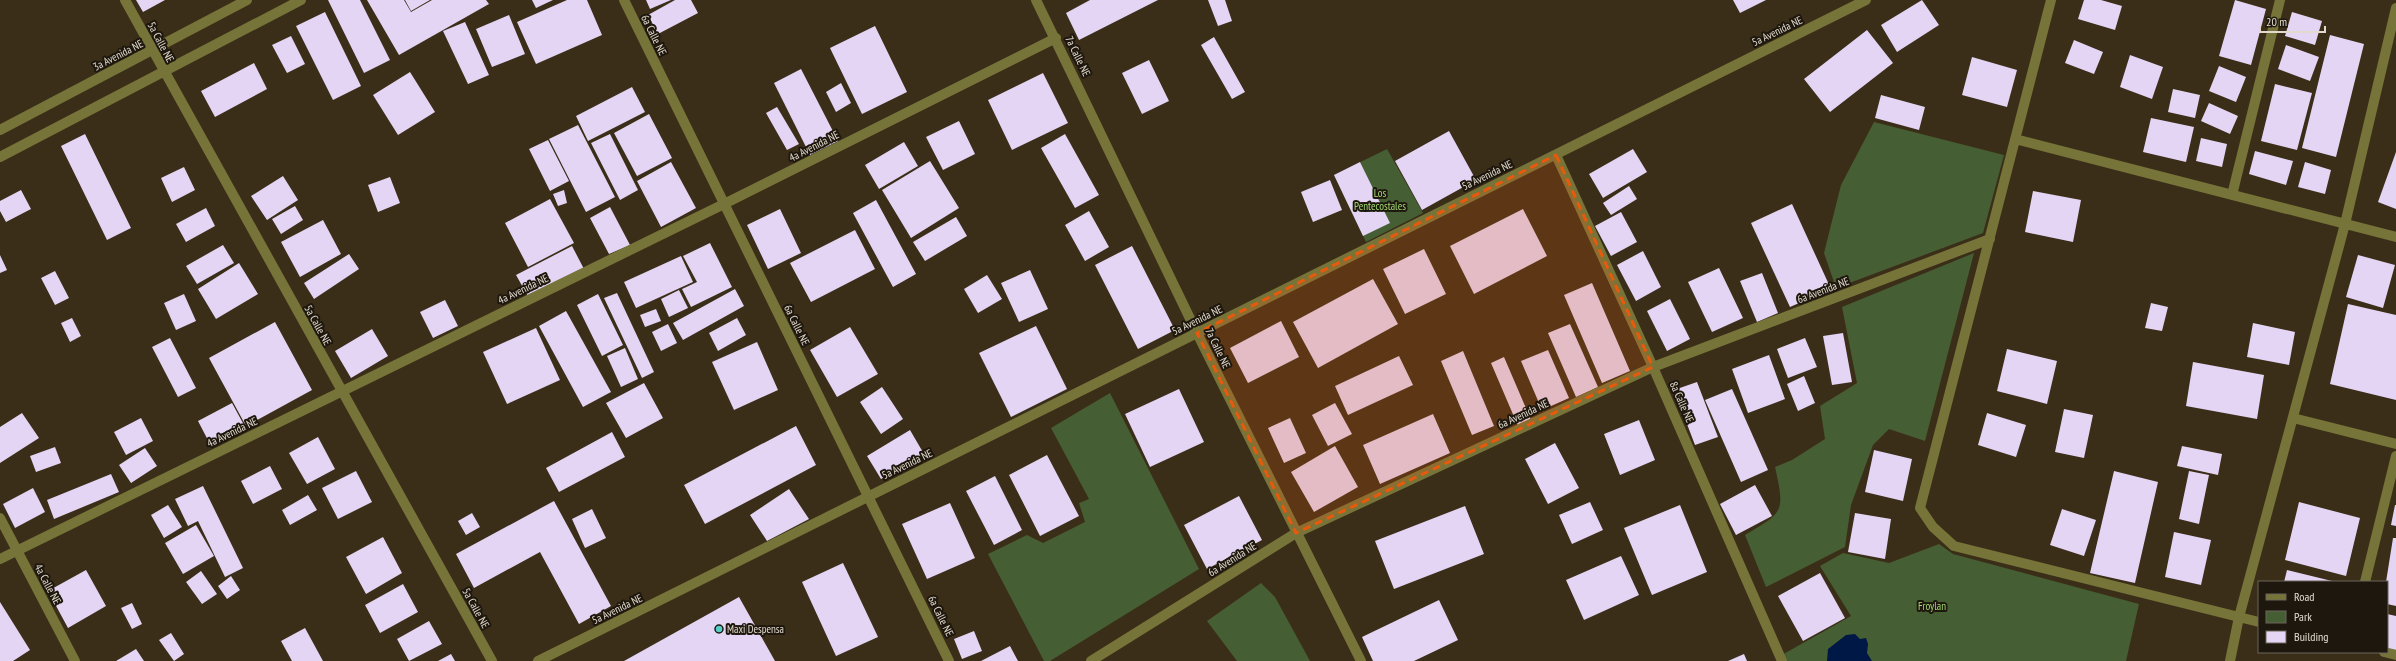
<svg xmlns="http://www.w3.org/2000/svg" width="2396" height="661" font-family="'PT Sans Narrow',sans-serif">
  <rect width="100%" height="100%" fill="#3b2e18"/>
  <path fill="#465e33" d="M1874,122L2004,155L1983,233L1836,288L1824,253L1841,185Z
    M1387,149L1423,213L1366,242L1334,175Z
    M1974,253L1925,441L1889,429L1873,445L1851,505L1845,547L1766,587L1745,535C1784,512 1785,512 1775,467L1792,460L1825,439L1820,406L1857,383L1842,307Z
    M1110,393L1199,569L1050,661H1044L988,554L1027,535L1043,543L1085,522L1079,503L1089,499L1051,428Z
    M1939,544L1953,554L2139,604L2126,661H1782L1780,656L1851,616L1820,566L1843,553L1889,563Z
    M1261,583L1275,597L1310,661H1237L1207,621Z"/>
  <path fill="#001846" d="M1855,634L1860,639L1866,638L1868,644L1867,653L1872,661H1827L1828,649L1846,635Z"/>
  <path fill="#e4d5f5" d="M136,0H165L143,12Z
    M328,0H360L390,60L364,73Z
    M367,0H404L411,12L432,0H486L489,4L399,55Z
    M405,0H430L411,11Z
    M532,0H553L536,8Z
    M567,0H587L602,35L536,64L517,22Z
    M646,0H671L650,9Z
    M675,0H691L698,13L658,34L648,15Z
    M1090,0H1158L1079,40L1066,13Z
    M1208,0H1225L1232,21L1218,26Z
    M1733,0H1766L1740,13Z
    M1922,0L1939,25L1897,52L1881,25Z
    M2084,0H2101L2122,6L2115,30L2078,19Z
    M2235,0L2266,9L2251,65L2219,56Z
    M325,12L361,86L333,100L296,26Z
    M2292,12L2322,21L2315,45L2285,36Z
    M509,15L525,54L492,67L476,29Z
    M465,22L489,75L468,84L443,31Z
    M875,26L907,92L862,114L830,48Z
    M1867,30L1893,63L1830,112L1804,79Z
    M2330,35L2364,44L2336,157L2302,148Z
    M291,36L305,64L287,73L272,45Z
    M1214,37L1245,92L1232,99L1201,45Z
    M2074,40L2103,52L2094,74L2065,63Z
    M2286,45L2319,57L2310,81L2278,69Z
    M2130,55L2163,67L2152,99L2120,87Z
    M1972,57L2017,70L2007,107L1962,95Z
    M1149,60L1169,101L1142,114L1122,73Z
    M254,63L267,89L215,117L201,91Z
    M2219,66L2246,77L2236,102L2209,91Z
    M801,69L838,141L810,155L774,83Z
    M410,72L435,112L398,135L373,95Z
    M1043,73L1068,123L1012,150L988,100Z
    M841,83L851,103L836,112L826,92Z
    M2275,84L2312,93L2297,150L2261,141Z
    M632,87L645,112L588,141L576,116Z
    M2173,89L2200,95L2195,118L2168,112Z
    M1881,95L1925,107L1919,130L1875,118Z
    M2209,103L2238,116L2230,134L2201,121Z
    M777,107L799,144L787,150L766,113Z
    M649,114L672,158L637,176L614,133Z
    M2151,118L2194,127L2186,162L2143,152Z
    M959,121L975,154L943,170L926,137Z
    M578,125L615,197L586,212L549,139Z
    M1449,131L1476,180L1422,210L1395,161Z
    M85,134L131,228L107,240L61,146Z
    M610,134L638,190L620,200L591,143Z
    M1065,134L1099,195L1075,208L1041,148Z
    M2201,138L2227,144L2222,167L2196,161Z
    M548,140L569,181L550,191L529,149Z
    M904,142L918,166L879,189L865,165Z
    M1633,149L1647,172L1603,198L1589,174Z
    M2255,151L2293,161L2286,185L2249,174Z
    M2396,152V209L2378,202Z
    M930,161L959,208L911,238L882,190Z
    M671,162L696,208L661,227L637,181Z
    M1360,162L1390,223L1363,236L1334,175Z
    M2305,162L2331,170L2325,194L2298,187Z
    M184,167L195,190L172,202L161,178Z
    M283,176L298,200L267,220L251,196Z
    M390,177L400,203L378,212L368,185Z
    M1330,180L1342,210L1313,222L1301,192Z
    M1629,186L1637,199L1611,215L1603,203Z
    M21,190L31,209L6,222L0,211V201Z
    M564,190L567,203L558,206L553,194Z
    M2033,191L2081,200L2073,242L2025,232Z
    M550,199L574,243L528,267L505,223Z
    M876,200L916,274L893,287L853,213Z
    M1792,204L1831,289L1790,307L1751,223Z
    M295,206L303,220L281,234L272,219Z
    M610,207L630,245L609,254L590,218Z
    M206,208L215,226L186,242L176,224Z
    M780,209L801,253L768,269L747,225Z
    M1523,209L1547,256L1474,294L1450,246Z
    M1089,211L1109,247L1085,261L1065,225Z
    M1621,212L1637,242L1611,256L1595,226Z
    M956,217L967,236L925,261L913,242Z
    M323,220L341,254L300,277L281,242Z
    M855,230L875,269L811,302L790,263Z
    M710,243L732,287L691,307L682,289L697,282L683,256Z
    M223,245L234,263L197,284L186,266Z
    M572,246L584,269L529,298L516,275Z
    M1132,246L1175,330L1138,349L1095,265Z
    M1424,249L1446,294L1405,314L1383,269Z
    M1643,251L1661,287L1636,301L1617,265Z
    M349,254L359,269L314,299L304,283Z
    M0,255L7,270L0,273Z
    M2358,255L2395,265L2383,308L2346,297Z
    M681,256L693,282L636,308L624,282Z
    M239,263L258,294L216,319L198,289Z
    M1719,268L1743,318L1712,332L1688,282Z
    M1030,270L1048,309L1019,322L1001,283Z
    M55,271L69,298L55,305L41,278Z
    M1762,273L1778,313L1757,322L1740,281Z
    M987,275L1002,299L978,313L964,289Z
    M1373,279L1398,324L1318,368L1293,322Z
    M1592,283L1630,371L1602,383L1564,295Z
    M735,289L744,306L683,340L673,323Z
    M679,290L688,308L669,317L661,299Z
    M617,293L654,372L642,378L604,298Z
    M184,294L196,321L176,330L164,303Z
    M598,294L623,345L602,356L577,305Z
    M1670,299L1690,339L1667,351L1647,311Z
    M445,300L458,326L433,338L420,312Z
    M2151,303L2168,307L2162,331L2145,328Z
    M2348,304L2396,315V400L2330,384Z
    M656,309L661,321L645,327L640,315Z
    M566,311L611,392L583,407L539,326Z
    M72,318L81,336L70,342L61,323Z
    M737,318L746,335L718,351L709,333Z
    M1281,321L1299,357L1248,383L1230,348Z
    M275,322L312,390L246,426L209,358Z
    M2253,323L2295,332L2289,365L2247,357Z
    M668,324L677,343L661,351L652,332Z
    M1570,324L1598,387L1576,397L1548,333Z
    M1036,326L1067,389L1011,417L979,353Z
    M850,327L878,374L837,397L810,350Z
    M536,328L560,380L507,404L483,352Z
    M372,329L388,356L351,378L335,351Z
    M1843,333L1852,382L1832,385L1823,336Z
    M170,338L196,388L178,397L152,347Z
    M1805,338L1817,367L1788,378L1777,349Z
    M757,342L778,390L734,410L712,362Z
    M625,348L638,379L621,387L607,356Z
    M2007,349L2057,361L2047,404L1997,391Z
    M1548,350L1569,398L1542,410L1521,361Z
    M1463,351L1494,426L1472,435L1441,361Z
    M1769,355L1785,399L1748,413L1732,369Z
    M1399,356L1413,385L1348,415L1335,386Z
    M1504,357L1531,420L1518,426L1491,363Z
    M2193,362L2264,375L2257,419L2186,406Z
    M1804,376L1815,403L1798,411L1787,384Z
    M1697,382L1718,437L1695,445L1674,390Z
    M644,383L663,418L626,438L606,403Z
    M882,387L903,419L881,434L860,402Z
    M1179,389L1204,442L1150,467L1125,414Z
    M1732,389L1768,470L1741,482L1705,400Z
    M232,403L244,425L210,444L198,421Z
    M1335,403L1352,434L1328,446L1312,415Z
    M2064,409L2093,415L2084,458L2055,452Z
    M22,413L39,438L0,463V427Z
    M1987,413L2026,425L2016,457L1978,445Z
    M1433,414L1450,453L1380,484L1363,445Z
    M141,418L153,441L126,455L114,432Z
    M1290,418L1306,453L1284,463L1268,428Z
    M1639,420L1655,460L1620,475L1604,434Z
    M796,426L816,465L705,524L684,485Z
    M910,430L924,454L881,479L867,456Z
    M612,432L625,457L559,492L546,468Z
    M318,437L335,469L307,484L289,453Z
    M1555,443L1579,488L1548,504L1525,459Z
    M1335,446L1358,487L1314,512L1291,472Z
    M2182,446L2222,454L2218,475L2177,466Z
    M55,447L61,463L36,472L30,456Z
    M145,448L157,466L131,483L119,465Z
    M1874,450L1912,459L1903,501L1865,492Z
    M1047,455L1079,516L1040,536L1009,475Z
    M270,466L282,489L253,504L241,481Z
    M356,471L372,502L338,519L322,488Z
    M2114,471L2158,482L2135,583L2090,573Z
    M2189,471L2209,475L2199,524L2179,519Z
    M111,474L119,492L54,519L47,500Z
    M995,476L1022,530L994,545L966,491Z
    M1755,485L1772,516L1736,535L1720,504Z
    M203,486L243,568L225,577L198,521L188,526L175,499Z
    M33,488L45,512L15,528L3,504Z
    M789,489L809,519L767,541L750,515Z
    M308,495L317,510L290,525L282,510Z
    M1239,496L1262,540L1207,569L1184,525Z
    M554,501L611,606L579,624L540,552L474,588L456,554Z
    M1590,502L1603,530L1572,544L1559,515Z
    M2299,502L2360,518L2346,576L2285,560Z
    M950,503L975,558L927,579L902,524Z
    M168,505L182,527L164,538L151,515Z
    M1680,505L1707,572L1652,595L1624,528Z
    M2395,505H2396V526L2391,525Z
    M1465,506L1484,554L1394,589L1375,541Z
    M592,509L606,538L585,548L572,519Z
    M2062,509L2096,520L2084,556L2050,545Z
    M472,513L480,527L466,535L458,521Z
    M1855,513L1891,519L1885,559L1848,552Z
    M196,525L214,556L183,574L165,543Z
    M2174,532L2211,540L2201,585L2165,577Z
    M383,537L402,573L366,594L346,557Z
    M2393,538H2396V606L2387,604L2386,582Z
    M1621,556L1639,595L1584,620L1566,580Z
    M843,563L878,637L836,656L802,582Z
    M86,570L106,606L68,628L48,591Z
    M2287,570L2332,581V582H2284Z
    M201,571L217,594L202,604L186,582Z
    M1820,573L1845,618L1803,641L1778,596Z
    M231,576L240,590L227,599L218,586Z
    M403,584L418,612L380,633L365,605Z
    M739,597L775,661H624Z
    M1439,600L1458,640L1414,661H1373L1362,637Z
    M0,602L30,650L13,661H0Z
    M132,603L142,624L132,629L121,608Z
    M2387,614L2396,616V653L2387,651Z
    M429,621L442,644L409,661L397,639Z
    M305,628L323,661H292L281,641Z
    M974,631L982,651L962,659L954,639Z
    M171,633L184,654L174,661L159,640Z
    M1010,646L1018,661H981Z
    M136,649L144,661H116Z
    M451,654L455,661H438Z
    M1744,654L1747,661H1728Z"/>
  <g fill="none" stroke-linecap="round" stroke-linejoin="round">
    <path stroke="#77743a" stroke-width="10" d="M125,0L492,661
      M624,0L949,661
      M1036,0L1197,333L1361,661
      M2051,0L1920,508L1933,527L1954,546L2259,622
      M0,130L247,0
      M2015,139L2396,237
      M1556,155L1653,367L1782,661
      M0,157L301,0
      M2232,195L2280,0
      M2293,418L2396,444
      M0,518L75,661
      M0,559L724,204L1056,38
      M2365,582L2396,456
      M2384,652L2396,655
      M538,661L1866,0
      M1091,661L1296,533L1653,367L1990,239
      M2230,661L2239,617L2345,224L2396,8"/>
  </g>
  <path fill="#e8590c" fill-opacity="0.2" stroke="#e8590c" stroke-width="3" stroke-dasharray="8 5" stroke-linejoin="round" d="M1556,155L1653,367L1296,533L1197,333Z"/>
  <circle fill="#55cec5" stroke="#1d170e" stroke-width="1.5" cx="719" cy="629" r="4"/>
  <g text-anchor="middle" stroke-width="4" stroke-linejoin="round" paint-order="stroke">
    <g font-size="11" fill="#e3dacd" stroke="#1d170e">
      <text transform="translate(1777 31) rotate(-26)" y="4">5a Avenida NE</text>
      <text transform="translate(654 35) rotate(64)" y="4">6a Calle NE</text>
      <text transform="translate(161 42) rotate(62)" y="4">5a Calle NE</text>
      <text transform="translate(118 55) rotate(-27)" y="4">3a Avenida NE</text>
      <text transform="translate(1078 56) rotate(64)" y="4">7a Calle NE</text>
      <text transform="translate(814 146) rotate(-27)" y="4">4a Avenida NE</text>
      <text transform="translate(1487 175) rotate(-26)" y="4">5a Avenida NE</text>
      <text transform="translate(523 289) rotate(-26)" y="4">4a Avenida NE</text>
      <text transform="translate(1823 290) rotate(-21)" y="4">6a Avenida NE</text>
      <text transform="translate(1197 320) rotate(-26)" y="4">5a Avenida NE</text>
      <text transform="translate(318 325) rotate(61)" y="4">5a Calle NE</text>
      <text transform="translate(797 325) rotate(64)" y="4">6a Calle NE</text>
      <text transform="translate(1218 348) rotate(64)" y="4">7a Calle NE</text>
      <text transform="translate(1682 402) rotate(66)" y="4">8a Calle NE</text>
      <text transform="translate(1523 414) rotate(-25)" y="4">6a Avenida NE</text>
      <text transform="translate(232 432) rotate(-26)" y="4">4a Avenida NE</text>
      <text transform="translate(907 464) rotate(-26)" y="4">5a Avenida NE</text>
      <text transform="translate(1232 559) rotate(-32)" y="4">6a Avenida NE</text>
      <text transform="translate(48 584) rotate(62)" y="4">4a Calle NE</text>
      <text transform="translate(476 608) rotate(61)" y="4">5a Calle NE</text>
      <text transform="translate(617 609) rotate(-26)" y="4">5a Avenida NE</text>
      <text transform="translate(941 616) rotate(64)" y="4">6a Calle NE</text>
    </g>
    <g font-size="11" fill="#a2da73" stroke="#1d170e">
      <text x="1380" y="197">Los<tspan x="1380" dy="13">Pentecostales</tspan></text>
      <text x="1932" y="610">Froylan</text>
    </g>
    <g font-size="11" fill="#e3dacd" stroke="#1d170e" text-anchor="start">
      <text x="727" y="633">Maxi Despensa</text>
    </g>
  </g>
  <rect x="2258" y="581" width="130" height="72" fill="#1d170e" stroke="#6c655a"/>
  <rect x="2266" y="594" width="20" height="6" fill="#77743a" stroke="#6c655a"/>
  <text x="2294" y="601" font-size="12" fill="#e3dacd">Road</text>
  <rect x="2266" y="611" width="20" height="12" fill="#465e33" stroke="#6c655a"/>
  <text x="2294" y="621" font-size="12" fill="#e3dacd">Park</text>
  <rect x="2266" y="631" width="20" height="12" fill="#e4d5f5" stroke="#6c655a"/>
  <text x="2294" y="641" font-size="12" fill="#e3dacd">Building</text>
  <path d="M2260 26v6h65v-6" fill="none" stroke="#e3dacd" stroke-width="2"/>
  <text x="2266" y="26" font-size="12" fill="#e3dacd" stroke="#1d170e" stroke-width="3" paint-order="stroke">20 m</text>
</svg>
